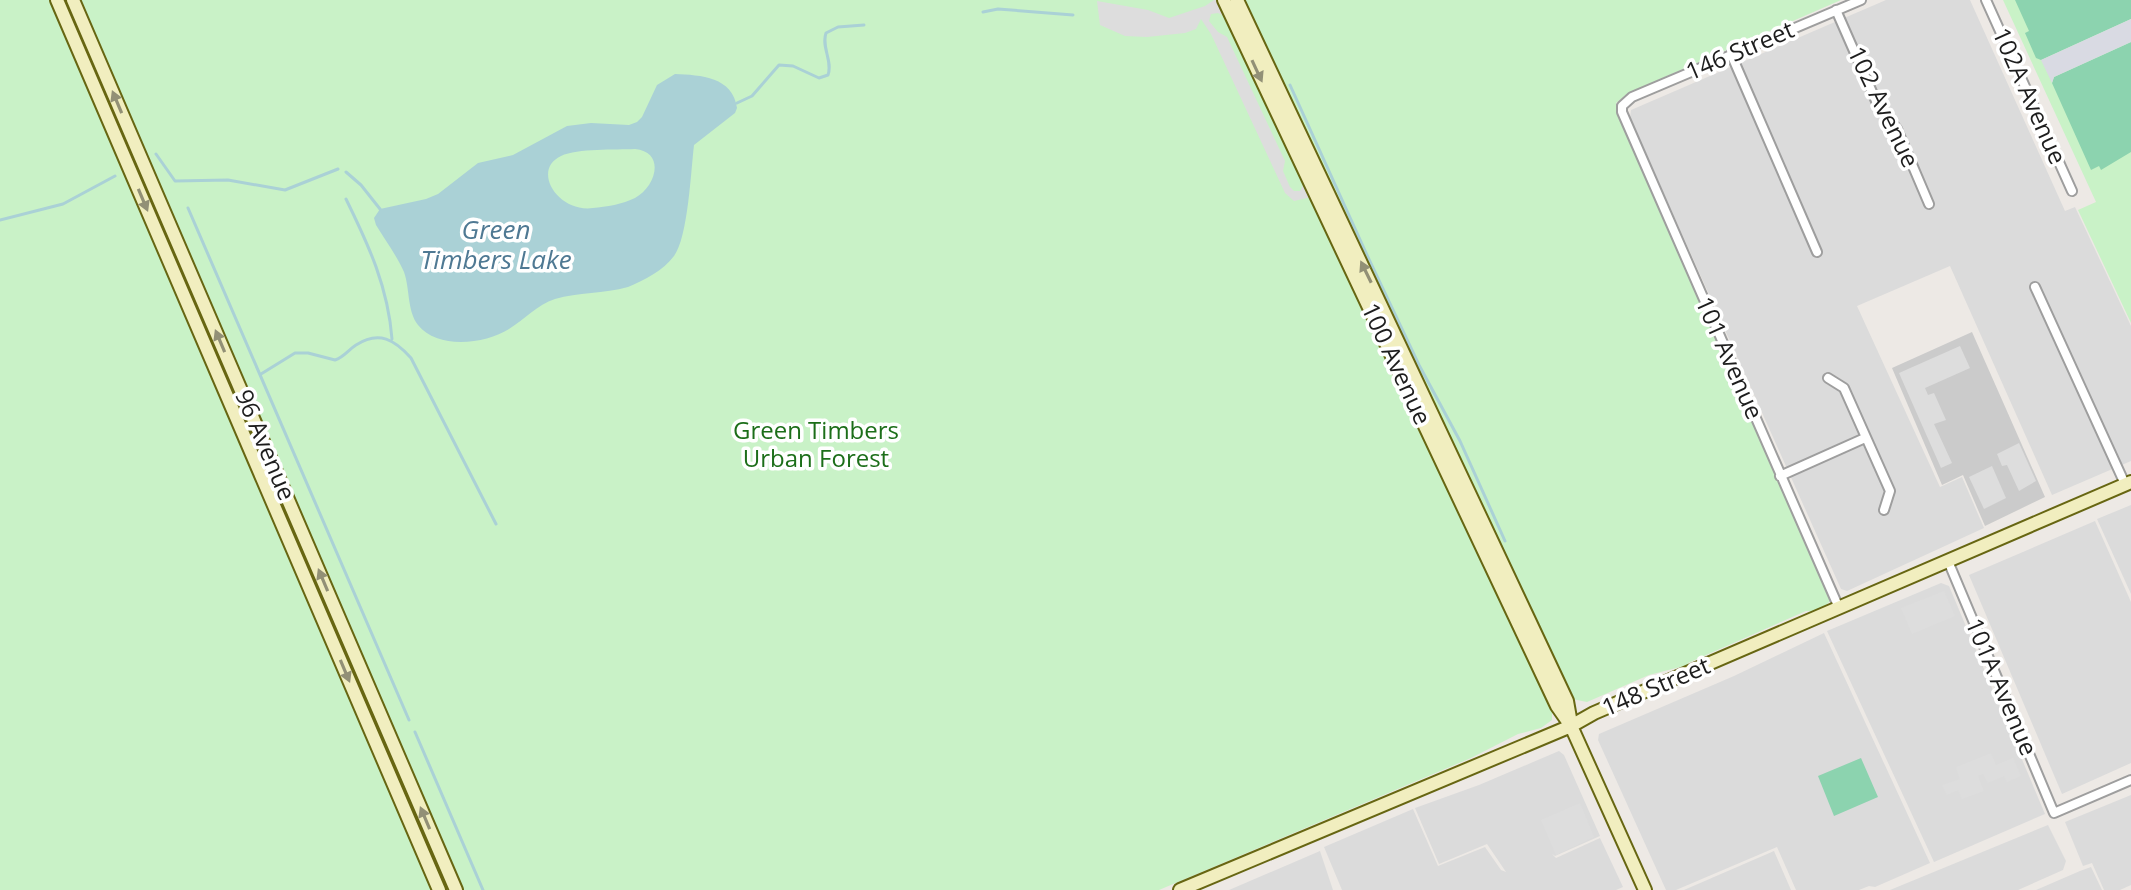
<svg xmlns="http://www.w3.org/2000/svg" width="2131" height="890" font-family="'Open Sans',sans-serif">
  <rect width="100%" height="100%" fill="#ede9e5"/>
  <path fill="#dbdbdb" d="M1886,0H1970L2065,211L2075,207L2131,326V461L2052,495L1950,266L1857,306L1940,487L1962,477L1984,528L1847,591L1841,589L1630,118L1631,110Z
    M2131,505V594L2097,519Z
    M2095,521L2131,602V763L2062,794L1969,575Z
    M1941,583L1949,586L2045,814L1934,862L1827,631Z
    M1824,633L1930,863L1875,887L1869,886L1859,890H1796L1777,847L1676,890H1666L1598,740L1599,734L1734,676Z
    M1559,751L1564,755L1600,836L1555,856L1552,854L1556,858L1600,838L1623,887L1616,890H1342L1324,847L1413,809L1438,866L1485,847L1501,870L1506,872L1487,844L1439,864L1415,808L1479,785Z
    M2131,795V885L2120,890H2104L2092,863L2083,866L2065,822Z
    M2048,825L2066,861L2063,870L2018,890H1890Z
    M1320,851L1333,890H1229Z
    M1774,851L1791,890H1684Z
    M2091,867L2102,890H2036L2080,871Z"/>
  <path fill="#cbcbcb" d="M1972,332L2045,497L1985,526L1963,475L1942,485L1892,368Z"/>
  <path fill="#c9f2c7" d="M0,0H51L434,890H0Z
    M80,0H1219L1449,484L1552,710V720L1541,728L1518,734L1471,758L1159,890H460Z
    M1243,0H1841L1628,93L1616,103L1829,591L1830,601C1824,608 1815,612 1806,611L1688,663V665L1649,675L1587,702L1572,699Z
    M2003,0H2131V323L2078,210L2096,202Z"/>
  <path fill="#8cd3af" d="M2015,0H2131V19L2041,60L2036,58L2025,33L2029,31Z
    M2131,42V152L2101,170L2099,166L2091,170L2052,83L2054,77Z
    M1861,758L1878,797L1834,816L1818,776Z"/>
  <path fill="#ddd" d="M1214,0H1219L1226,17L1218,13L1211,14L1209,21L1218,32L1227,37L1285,161L1283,171L1290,187L1294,191H1300L1305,182L1311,197L1294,201L1285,193L1211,34L1201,19L1196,29L1185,33L1147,37L1125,36L1100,25L1097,1L1148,10L1169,18L1205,6Z
    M1960,346L1970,368L1925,388L1928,395L1934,393L1946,420L1934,424L1952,463L1941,468L1899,373Z
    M2019,443L2036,481L2019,491L2007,465L2002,466L1997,454Z
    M1992,466L2006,498L1984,509L1969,477Z
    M1944,591L1955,616L1912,634L1901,608Z
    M1991,753L1996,765L2013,758L2021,776L2007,782L2004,776L1988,783L1983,774L1978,776L1984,791L1962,799L1958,790L1947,795L1942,785L1960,779L1956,767Z
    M1580,803L1594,837L1556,855L1541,820Z"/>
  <path fill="#d9dae3" d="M2131,19V42L2054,77L2052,83L2041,60Z"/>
  <path fill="#aad1d6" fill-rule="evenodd" d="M675,74C701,75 733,77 737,108L735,113L694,145C691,170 688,238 674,256C664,270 643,281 628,287C604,294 578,292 555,299C537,305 525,319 509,329C485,344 438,350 418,325C407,311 410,289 404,272C397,256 385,240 376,225L374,218L380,209L426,199L438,194L478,163L513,155L567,126L591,123L629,125L637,122L642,117L657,85ZM635,149C666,152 656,187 635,198C623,204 606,207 593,208C558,213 531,170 561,156C578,148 615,150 635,149Z"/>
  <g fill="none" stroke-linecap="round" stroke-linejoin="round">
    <path stroke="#aad1d6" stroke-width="3" d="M983,12L998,9L1073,15
      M1290,85L1367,255L1419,365L1460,441L1505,541
      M737,103L752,96L779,65L793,66L819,78L828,75C833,61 821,47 826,33L838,27L864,25
      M156,154L175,181L228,180L285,190L338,169
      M346,172L361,185L380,209
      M346,199C369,246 388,287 392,339
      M188,208L409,720
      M0,220L63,204L115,176
      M261,374L295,353H308L335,360C344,357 348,350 356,345C379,330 395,340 411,358L496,524
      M415,732L483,890"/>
    <g stroke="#9e9e9e" stroke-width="12">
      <path id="street" d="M1986,0L2072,191
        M1836,10L1876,101L1897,129L1929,204
        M1731,54L1817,252
        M2035,287L2125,484
        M1828,378L1844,388L1890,491L1884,510
        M1780,476L1865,438
        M1948,561L2054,813L2131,780
        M1839,608L1622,112V106L1632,97L1861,0"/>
    </g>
    <g stroke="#676612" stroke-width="16">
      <path id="secondary" d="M57,0L439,890
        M73,0L456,890
        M1224,0L1557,706L1571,726L1645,890
        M1237,0L1528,618L1567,701L1570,718
        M1180,890L1571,726L1594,713L2131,482"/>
    </g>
    <use href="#street" stroke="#fff" stroke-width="8"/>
    <use href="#secondary" stroke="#f1eebf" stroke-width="12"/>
  </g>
  <defs><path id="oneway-solid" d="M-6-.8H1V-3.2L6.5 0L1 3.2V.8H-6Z" transform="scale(2)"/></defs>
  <g fill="#929076">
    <use href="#oneway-solid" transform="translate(1257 71) rotate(65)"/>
    <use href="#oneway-solid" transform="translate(117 102) rotate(-113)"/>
    <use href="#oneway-solid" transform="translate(143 200) rotate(67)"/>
    <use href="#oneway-solid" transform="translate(1366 272) rotate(-116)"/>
    <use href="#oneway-solid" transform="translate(220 341) rotate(-113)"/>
    <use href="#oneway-solid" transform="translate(323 580) rotate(-113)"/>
    <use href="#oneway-solid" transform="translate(345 671) rotate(67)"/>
    <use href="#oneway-solid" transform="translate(425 818) rotate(-113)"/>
  </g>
  <g text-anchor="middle" stroke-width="7" stroke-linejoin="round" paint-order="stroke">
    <g font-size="24" fill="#1d1d1d" stroke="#fff">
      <text transform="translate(1740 51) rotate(-23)" y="8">146 Street</text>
      <text transform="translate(2029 96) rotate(66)" y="8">102A Avenue</text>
      <text transform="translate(1883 107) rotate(64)" y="8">102 Avenue</text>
      <text transform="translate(1729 358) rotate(66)" y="8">101 Avenue</text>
      <text transform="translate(1396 364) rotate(65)" y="8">100 Avenue</text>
      <text transform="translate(265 445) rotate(67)" y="8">96 Avenue</text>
      <text transform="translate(1656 687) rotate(-23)" y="8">148 Street</text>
      <text transform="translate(2001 687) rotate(67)" y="8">101A Avenue</text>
    </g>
    <g font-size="24" fill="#1c6e19" stroke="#fff">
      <text x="816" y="439">Green Timbers<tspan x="816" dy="28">Urban Forest</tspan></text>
    </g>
    <g font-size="26" font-style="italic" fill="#4f7993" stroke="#fff">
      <text x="496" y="239">Green<tspan x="496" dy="30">Timbers Lake</tspan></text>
    </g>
  </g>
</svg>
